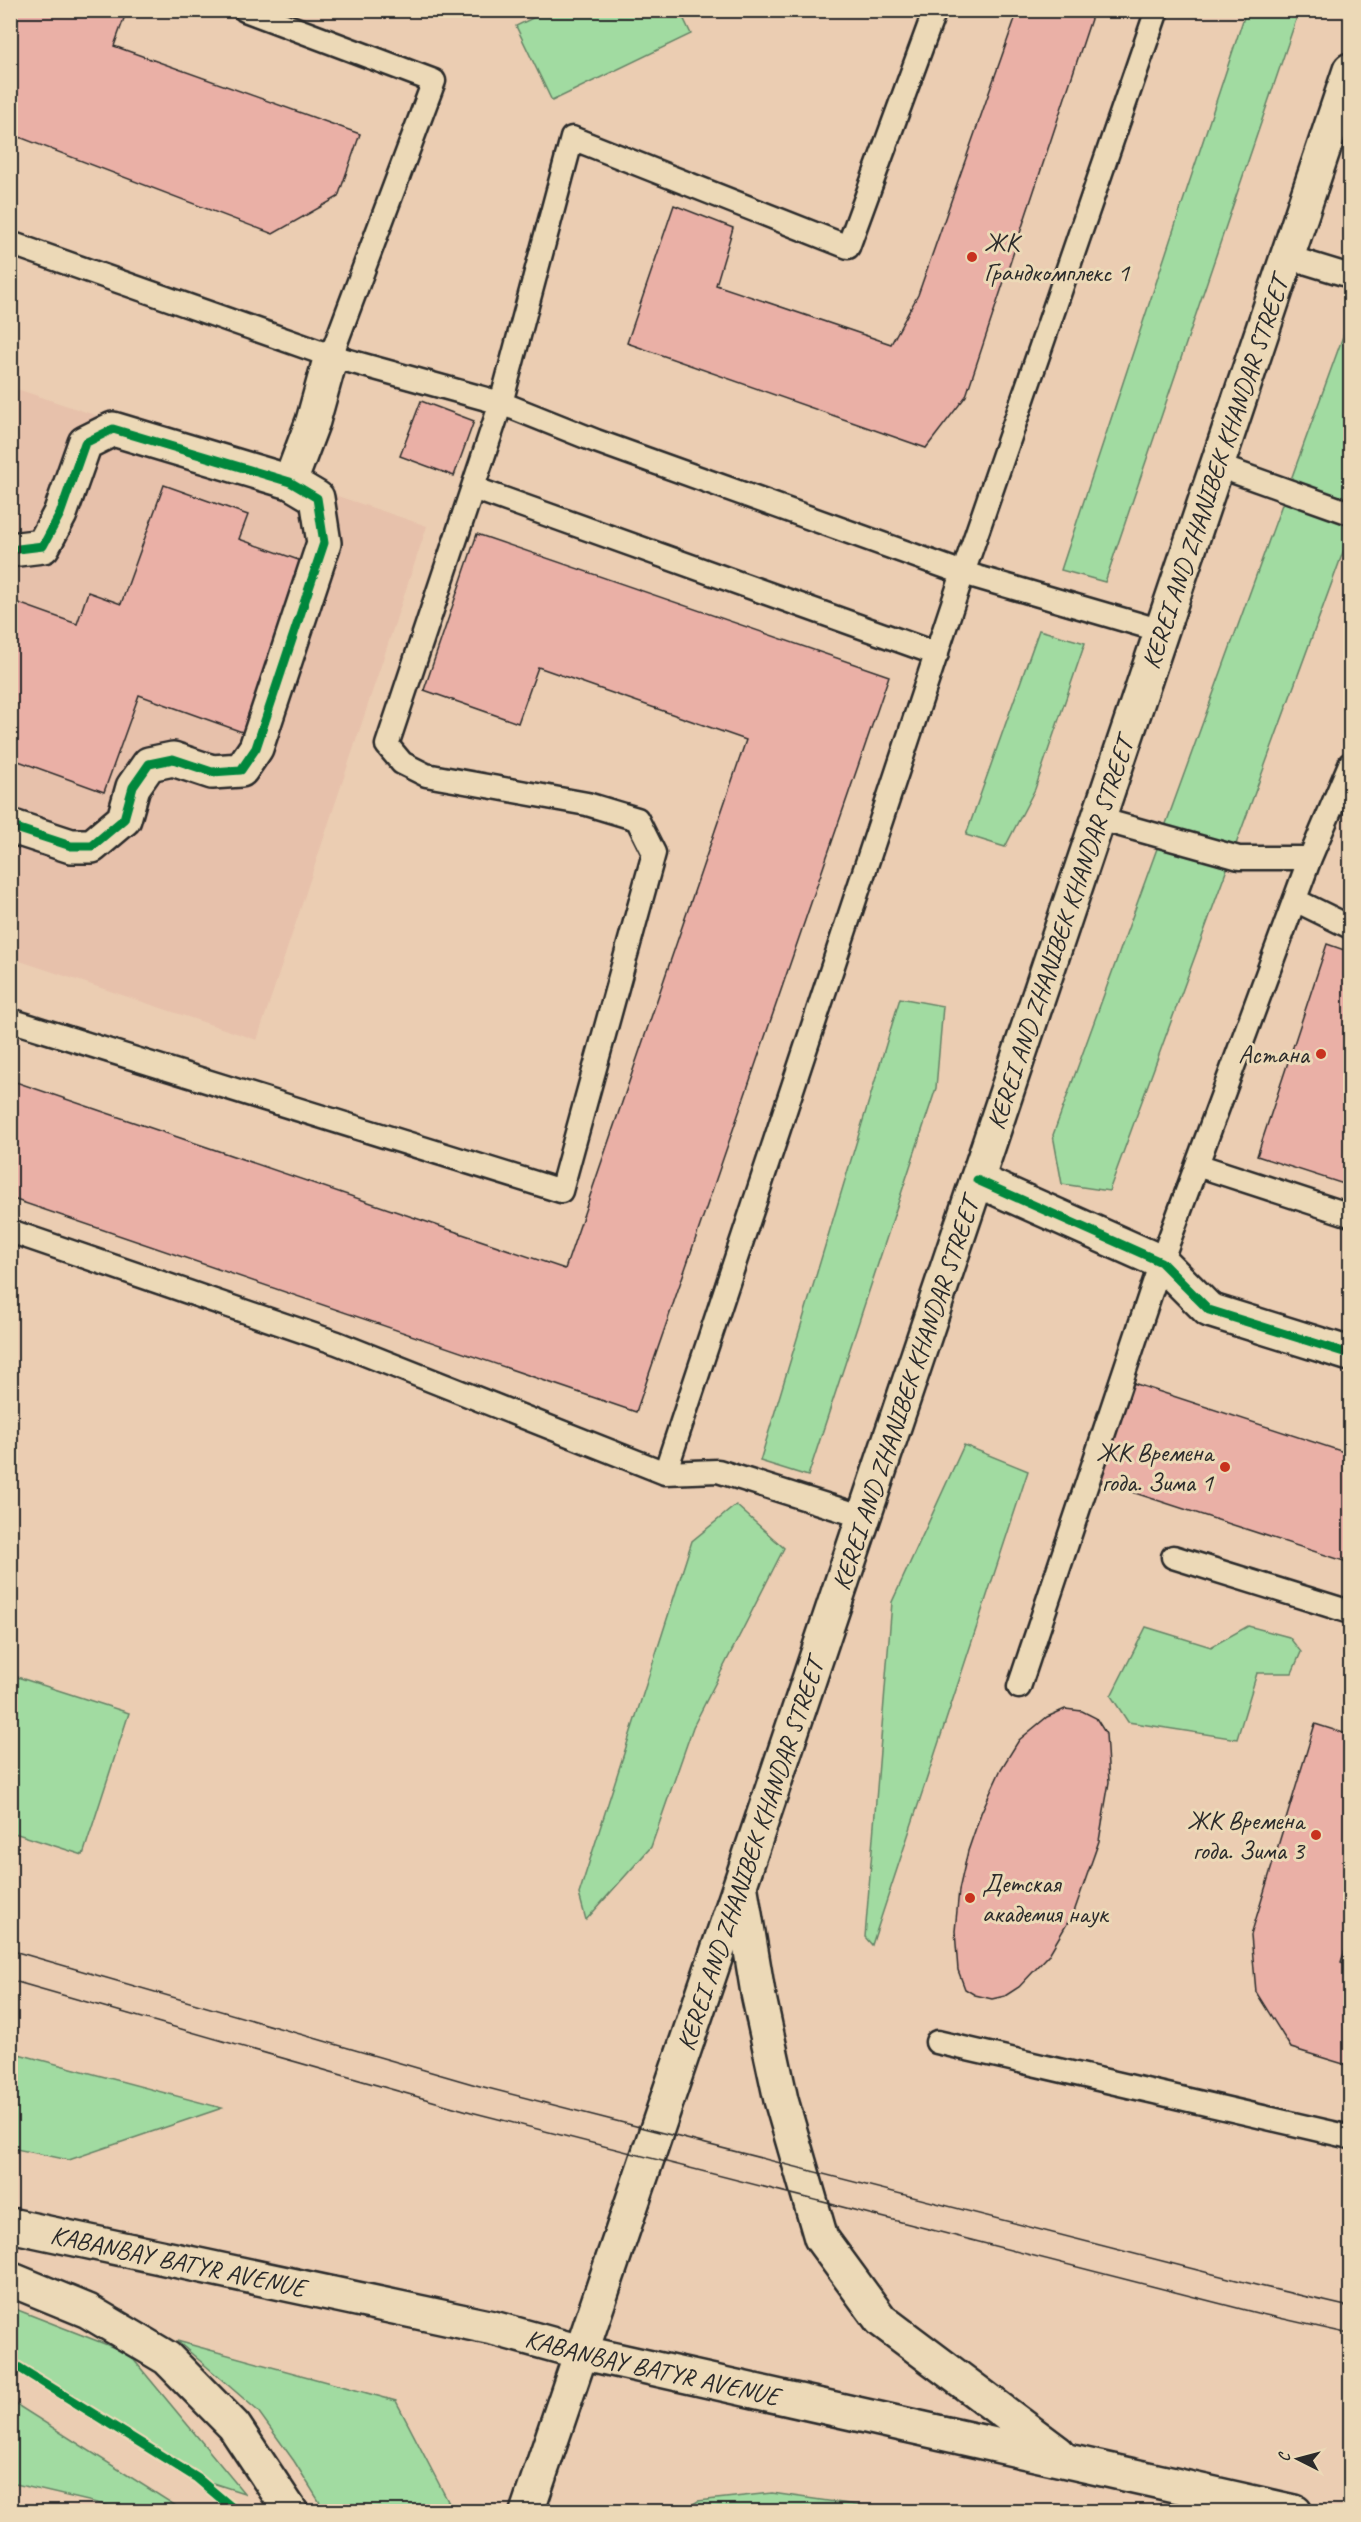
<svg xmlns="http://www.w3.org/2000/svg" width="1361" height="2522" font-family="Caveat,sans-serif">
  <rect width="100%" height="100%" fill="#ebcdb2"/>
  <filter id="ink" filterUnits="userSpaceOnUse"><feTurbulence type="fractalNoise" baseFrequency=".0167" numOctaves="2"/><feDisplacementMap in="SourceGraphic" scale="12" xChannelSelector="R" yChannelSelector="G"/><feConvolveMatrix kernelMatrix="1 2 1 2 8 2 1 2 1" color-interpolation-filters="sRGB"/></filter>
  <g filter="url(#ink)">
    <path fill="#e7c1ab" d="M11,387L427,526L257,1040L11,958Z"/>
    <path fill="#a1dba1" stroke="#668366" stroke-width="1.5" d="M680,11L691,34L552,101L516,26L547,11Z
      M1246,11H1299L1105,582L1061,570Z
      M1350,317V533L1109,1191L1062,1184L1053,1135Z
      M1039,630L1085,643L1035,789L1005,847L966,835Z
      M900,998L943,1006L936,1088L808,1476L760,1461Z
      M964,1445L1028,1471L872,1945L865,1937L892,1602Z
      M736,1505L784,1548L693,1727L651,1847L586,1920L579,1894L692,1541Z
      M1248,1626L1289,1637L1301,1652L1292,1673H1257L1237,1739L1128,1722L1111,1696L1146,1627L1211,1647Z
      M11,1675L129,1713L83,1855L11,1832Z
      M11,2052L222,2108L69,2160L11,2148Z
      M10,2307L128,2353L244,2493L197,2478L11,2362Z
      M177,2341L396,2401L453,2511H325L294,2461L258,2411Z
      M10,2401H11L184,2511H131L11,2483Z
      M772,2493L898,2511H682L698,2501Z"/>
    <path fill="#eab0a6" stroke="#2b2b2b" stroke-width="1.5" d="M10,10H127L114,46L360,134L338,197L273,234L19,137L10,122Z
      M1018,10H1094L966,396L926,448L627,343L674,205L733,228L716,285L891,344L918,295Z
      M421,401L474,421L454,476L400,456Z
      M164,485L248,515L239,539L307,563L245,733L139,695L104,792L10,758V600L77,624L88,592L121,604Z
      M477,534L889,676L636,1412L10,1198V1080L565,1269L746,740L538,667L518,723L424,690Z
      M1327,944L1350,952V1186L1257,1156Z
      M1127,1381L1350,1454V1563L1095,1480Z
      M1065,1709L1082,1711L1096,1718L1106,1734L1109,1782L1099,1841L1074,1912L1048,1956L1019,1987L1005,1996L992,1999L975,1995L965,1989L958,1970L955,1931L959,1890L968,1851L981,1813L1001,1769L1019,1740L1047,1717Z
      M1315,1724L1350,1735V1936L1341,1962L1350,1965V2066L1291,2048L1256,1992L1251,1935Z"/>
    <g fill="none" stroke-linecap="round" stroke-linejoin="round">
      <g stroke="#2b2b2b" stroke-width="27">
        <path id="lane" d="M245,10L434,81L331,356
          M10,243L331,356L501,403L596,441L963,573L1162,631
          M1288,257L1350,276
          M1218,466L1350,513
          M473,488L937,654
          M1099,819L1239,858H1310
          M1295,900L1350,927
          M10,1020L561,1191L654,853L637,819L587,804L426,775L402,763L387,745L501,403L572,138L848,247L935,10
          M1197,1165L1350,1215
          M10,1231L337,1343L665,1473
          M864,1517L718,1471L665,1473L963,573L1157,10
          M1173,1557L1350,1612
          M1019,1687L1161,1262L1310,858L1350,764
          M937,2042L1350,2137"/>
      </g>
      <g stroke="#2b2b2b" stroke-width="38">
        <path id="street" d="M290,482L313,421L331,356
          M10,550L43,546L60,514L85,443L113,429L290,482L317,498L324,543L256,748L241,770L212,772L173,759L149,764L133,787L124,819L92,846H71L10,826
          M977,1180L1161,1262L1209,1310L1350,1354"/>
      </g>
      <g stroke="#2b2b2b" stroke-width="38">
        <g id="secondary">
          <path d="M741,1890L758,1993L781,2100L821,2238L881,2320L1058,2453"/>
          <path id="s1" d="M10,2225L493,2328L580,2352L1295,2512"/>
          <path d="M10,2279L88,2311L167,2358L234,2426L291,2512"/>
          <path id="s2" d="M527,2512L740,1885L1350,70"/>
        </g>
      </g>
      <use href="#lane" stroke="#ecd9b7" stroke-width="22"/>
      <use href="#street" stroke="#ecd9b7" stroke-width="33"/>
      <use href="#secondary" stroke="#ecd9b7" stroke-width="33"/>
      <path stroke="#2b2b2b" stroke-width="1.5" d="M10,1950L476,2085L1256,2285L1350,2307
        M10,1980L471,2112L1257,2313L1350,2334"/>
      <g stroke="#ecd9b7" stroke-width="13">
        <path id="cycleway" d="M10,550L43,546L60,514L85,443L113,429L290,482L317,498L324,543L256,748L241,770L212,772L173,759L149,764L133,787L124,819L92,846H71L10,826
          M977,1180L1161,1262L1209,1310L1350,1354
          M10,2362L197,2478L237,2512"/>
      </g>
      <use href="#cycleway" stroke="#00873e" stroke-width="9"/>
    </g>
  </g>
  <g fill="#c8321e" stroke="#ecd9b7" stroke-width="2">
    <circle cx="972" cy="257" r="6"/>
    <circle cx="1321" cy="1054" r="6"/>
    <circle cx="1225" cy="1467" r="6"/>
    <circle cx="1316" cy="1835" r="6"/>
    <circle cx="970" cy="1898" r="6"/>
  </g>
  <g text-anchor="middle" stroke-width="6" stroke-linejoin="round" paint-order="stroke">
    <g font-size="26" fill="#2b2b2b" stroke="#ecd9b7" text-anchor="end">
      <text x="984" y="251" text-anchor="start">ЖК<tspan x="984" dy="30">Грандкомплекс 1</tspan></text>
      <text x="1309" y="1063">Астана</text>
      <text x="1213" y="1461">ЖК Времена<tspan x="1213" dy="30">года. Зима 1</tspan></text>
      <text x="1304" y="1829">ЖК Времена<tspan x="1304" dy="30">года. Зима 3</tspan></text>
      <text x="982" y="1892" text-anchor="start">Детская<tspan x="982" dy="30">академия наук</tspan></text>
    </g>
    <g font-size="26" fill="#2b2b2b" stroke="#ecd9b7">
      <text dy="9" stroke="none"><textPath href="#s2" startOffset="2152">KEREI AND ZHANIBEK KHANDAR STREET</textPath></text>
      <text dy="9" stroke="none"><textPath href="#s2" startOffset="1666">KEREI AND ZHANIBEK KHANDAR STREET</textPath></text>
      <text dy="9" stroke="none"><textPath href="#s2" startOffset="1180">KEREI AND ZHANIBEK KHANDAR STREET</textPath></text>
      <text dy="9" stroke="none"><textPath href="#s2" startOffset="694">KEREI AND ZHANIBEK KHANDAR STREET</textPath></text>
      <text dy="9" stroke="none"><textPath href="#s1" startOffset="172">KABANBAY BATYR AVENUE</textPath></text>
      <text dy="9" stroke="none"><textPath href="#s1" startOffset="658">KABANBAY BATYR AVENUE</textPath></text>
    </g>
  </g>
  <rect width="1361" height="2522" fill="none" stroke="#ecd9b7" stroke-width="36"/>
  <rect x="18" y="18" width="1325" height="2486" fill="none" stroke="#2b2b2b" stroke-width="2" filter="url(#ink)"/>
  <g transform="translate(1298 2459) rotate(276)" stroke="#ecd9b7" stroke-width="4.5" paint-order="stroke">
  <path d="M0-4.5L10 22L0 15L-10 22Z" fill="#2b2b2b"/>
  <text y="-9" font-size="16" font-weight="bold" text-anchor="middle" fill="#2b2b2b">С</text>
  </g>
</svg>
